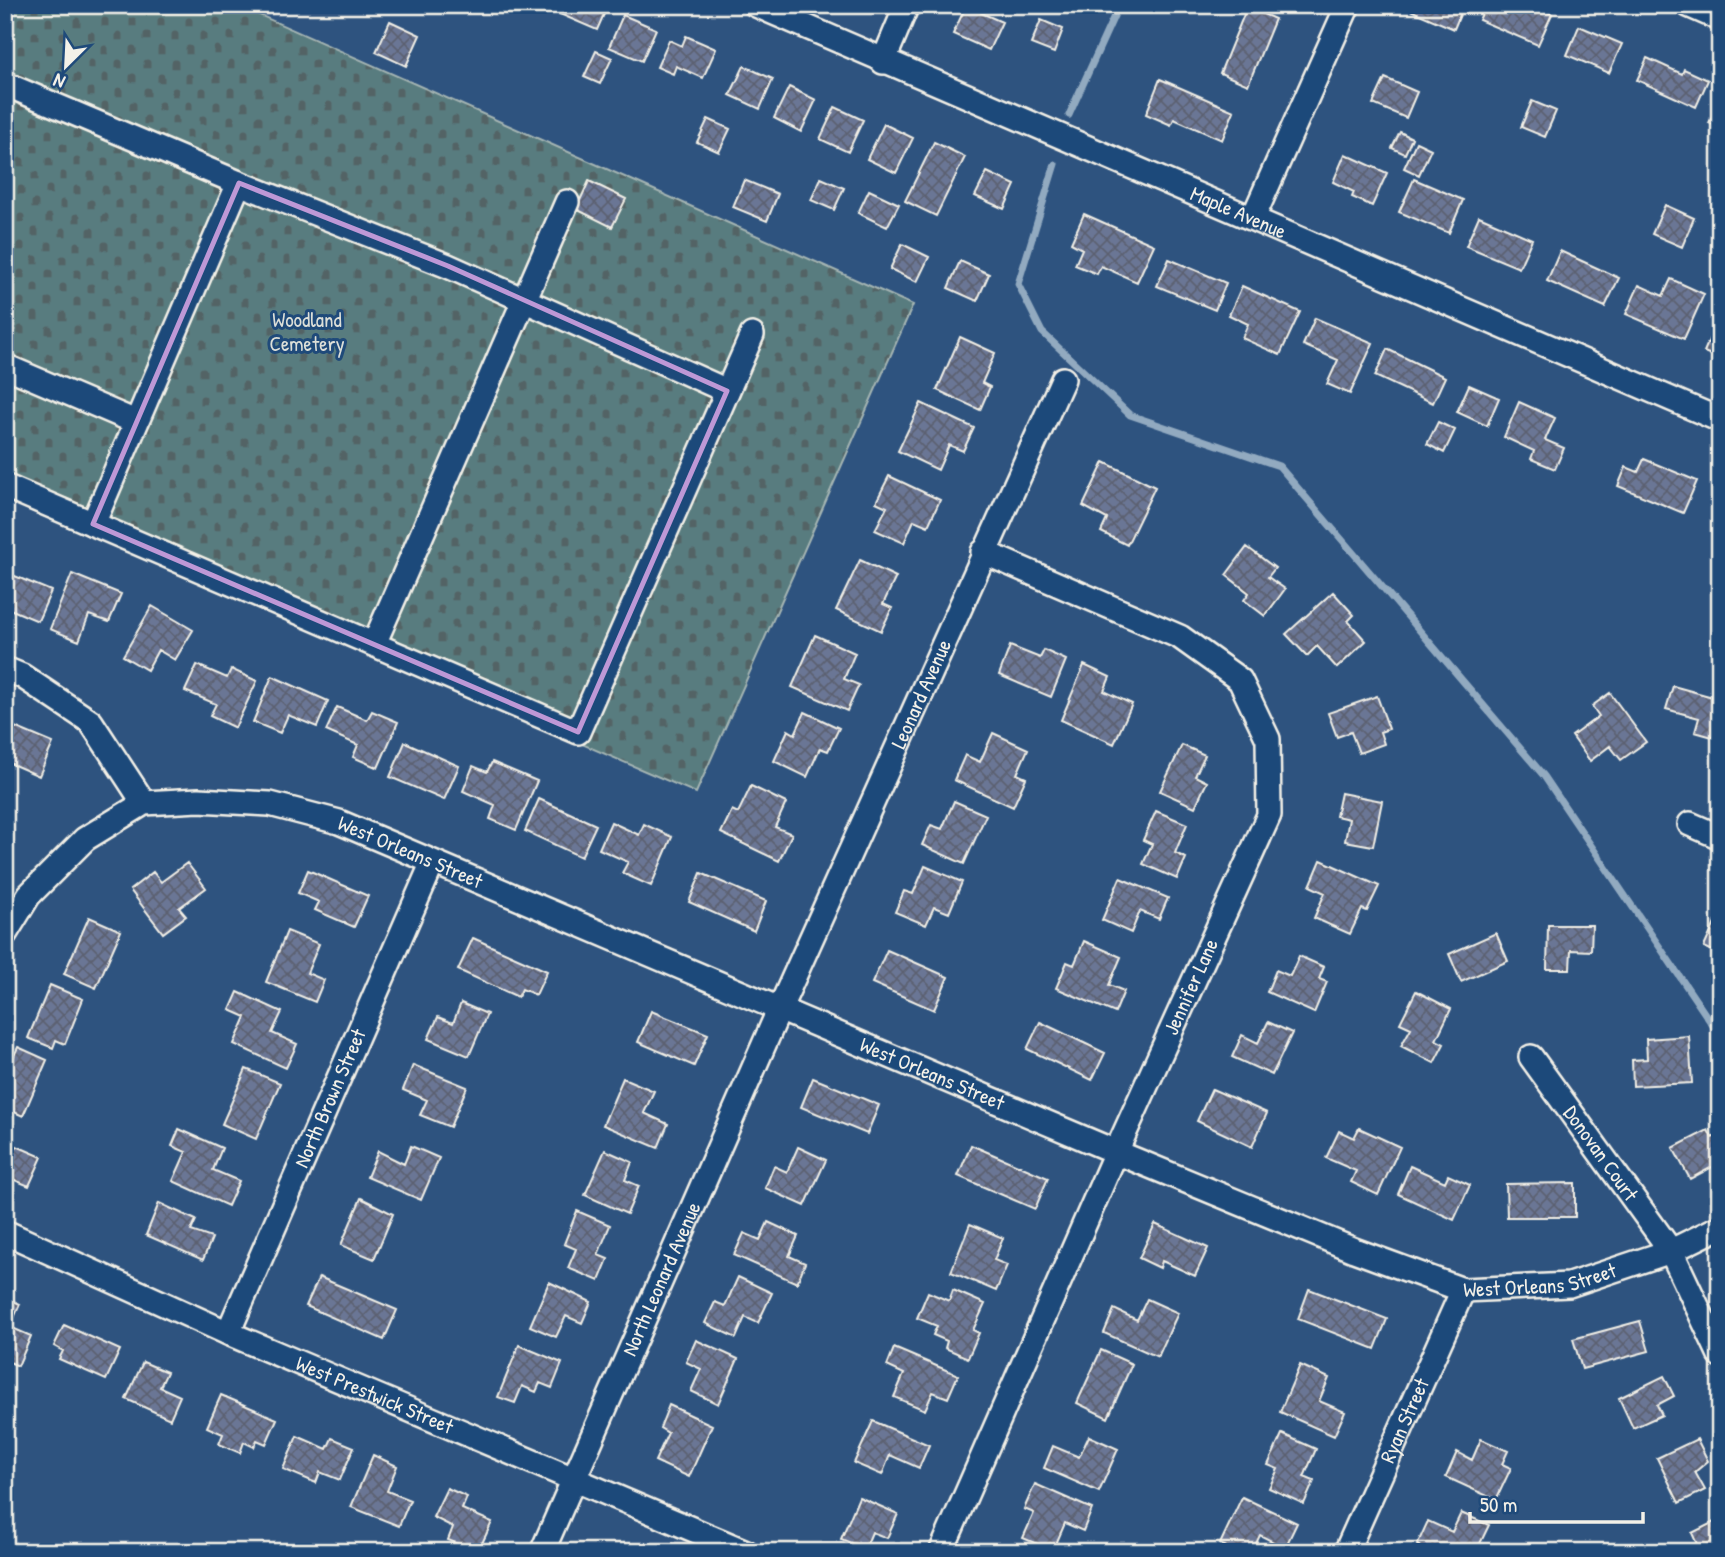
<svg xmlns="http://www.w3.org/2000/svg" width="1725" height="1557" font-family="'Patrick Hand',sans-serif">
  <defs>
    <pattern id="cemetery-stones" width="16" height="16" patternUnits="userSpaceOnUse" patternTransform="scale(1.75)"><rect width="16" height="16" fill="#597b7f"/><path d="M2 7V4a2 2 0 0 1 4 0v3zM10 15v-3a2 2 0 0 1 4 0v3z" fill="#526465"/></pattern>
    <pattern id="building-cross-hatch" width="8" height="8" patternUnits="userSpaceOnUse" patternTransform="scale(1.75)"><rect width="8" height="8" fill="#6b7695"/><path d="M0 0l8 8M0 8l8-8" fill="none" stroke="#5c6171"/></pattern>
  </defs>
  <rect width="100%" height="100%" fill="#2e537f"/>
  <filter id="ink" filterUnits="userSpaceOnUse"><feTurbulence type="fractalNoise" baseFrequency=".0143" numOctaves="2"/><feDisplacementMap in="SourceGraphic" scale="14" xChannelSelector="R" yChannelSelector="G"/><feConvolveMatrix kernelMatrix="1 2 1 2 8 2 1 2 1" color-interpolation-filters="sRGB"/></filter>
  <g filter="url(#ink)">
    <path fill="url(#cemetery-stones)" stroke="#a6b6b4" stroke-width="2" d="M5,5H237L913,305L696,793L5,496Z"/>
    <g fill="none" stroke-linecap="round" stroke-linejoin="round">
      <path stroke="#92aac0" stroke-width="7" d="M1069,115L1119,5
        M1055,164L1018,284L1042,332L1130,415L1279,466L1544,776L1720,1036"/>
    </g>
    <path fill="url(#building-cross-hatch)" stroke="#f4f1e8" stroke-width="2" d="M539,5H608L597,30Z
      M1412,5H1452L1462,10L1454,29L1410,10Z
      M1486,5H1532L1552,14L1538,45L1479,20Z
      M966,6L1002,22L989,50L953,34Z
      M1247,7L1275,19L1248,85L1220,73Z
      M623,15L656,29L642,61L609,47Z
      M1041,20L1063,29L1054,53L1031,44Z
      M390,21L420,35L406,66L376,52Z
      M1579,26L1622,44L1609,73L1567,55Z
      M686,36L716,49L703,78L676,66L673,74L657,67L669,40L682,46Z
      M596,51L612,58L600,84L584,77Z
      M1647,58L1682,74L1684,69L1708,80L1696,107L1637,80Z
      M744,66L773,79L760,109L730,95Z
      M1385,78L1417,92L1406,118L1373,104Z
      M1160,79L1234,111L1222,140L1174,119L1171,125L1146,114Z
      M789,87L816,100L801,132L774,118Z
      M1720,99V128L1709,123Z
      M1532,101L1556,111L1545,137L1521,127Z
      M835,107L863,120L848,152L820,139Z
      M708,119L730,129L719,152L697,142Z
      M884,124L913,138L896,173L867,159Z
      M1400,132L1412,138L1405,154L1392,148Z
      M934,142L965,157L936,216L905,201Z
      M1416,142L1431,149L1419,175L1404,168Z
      M1345,154L1387,173L1372,206L1352,197L1354,192L1333,182Z
      M987,172L1015,185L1004,209L975,196Z
      M821,178L844,188L834,210L811,200Z
      M1414,179L1463,200L1449,233L1399,212Z
      M744,180L778,194L767,221L733,207Z
      M589,181L626,199L612,227L576,209Z
      M869,190L899,204L887,227L858,213Z
      M1665,205L1694,218L1682,247L1652,234Z
      M1084,214L1154,245L1137,282L1101,266L1097,274L1075,265L1082,249L1071,243Z
      M1479,216L1532,239L1519,268L1466,246Z
      M902,244L929,257L917,282L890,269Z
      M1560,251L1619,278L1605,307L1547,281Z
      M1169,259L1226,283L1215,310L1157,286Z
      M960,261L989,274L977,301L948,288Z
      M1671,279L1704,294L1684,339L1626,314L1639,285L1663,296Z
      M1242,286L1300,312L1280,355L1242,338L1248,324L1229,315Z
      M1315,318L1373,343L1350,394L1327,384L1338,360L1303,345Z
      M1717,321L1720,322V359L1704,352Z
      M960,337L995,353L982,383L990,387L980,410L937,390Z
      M1387,349L1445,377L1433,403L1375,376Z
      M1469,385L1499,398L1487,426L1457,412Z
      M1519,402L1555,418L1545,440L1564,448L1555,469L1531,459L1534,451L1504,437Z
      M921,403L974,428L963,451L949,445L938,470L898,451Z
      M1438,422L1455,430L1444,453L1427,444Z
      M1644,459L1697,481L1683,513L1618,486L1626,467L1638,472Z
      M1104,462L1155,487L1127,545L1101,532L1107,519L1083,506Z
      M889,476L940,500L928,526L914,520L904,543L875,530L887,507L876,502Z
      M1247,547L1275,568L1268,577L1285,589L1265,616L1244,600L1249,593L1226,575Z
      M860,560L896,577L883,604L892,608L881,631L836,610Z
      M5,572L51,591L38,621L5,607Z
      M72,574L121,594L109,622L89,615L79,641L50,629Z
      M1333,592L1354,615L1348,621L1366,641L1337,668L1317,646L1307,656L1286,634Z
      M152,606L193,630L175,660L158,650L147,670L123,656Z
      M815,635L855,653L844,679L859,685L847,711L792,687Z
      M1010,646L1040,658L1044,650L1066,660L1051,697L999,675Z
      M197,665L227,678L231,669L257,681L235,728L210,716L216,704L185,691Z
      M1084,665L1110,677L1104,691L1132,704L1114,744L1061,720Z
      M272,676L328,701L317,727L288,715L280,733L253,722Z
      M1673,686L1720,699L1716,738L1695,732L1699,718L1666,709Z
      M1610,693L1646,742L1621,760L1610,746L1590,761L1572,736L1599,716L1592,706Z
      M1377,696L1389,729L1380,732L1384,744L1359,753L1351,732L1337,737L1328,713Z
      M337,707L367,720L372,711L398,722L378,768L353,757L358,745L326,731Z
      M805,712L839,728L828,751L820,748L807,777L774,761L788,730L795,734Z
      M5,723L53,743L39,776L5,761Z
      M993,733L1028,749L1017,774L1026,778L1013,807L954,780L965,755L980,762Z
      M405,742L459,766L444,800L390,777Z
      M1182,745L1205,755L1195,776L1207,782L1195,807L1160,791Z
      M492,762L537,781L516,830L490,819L495,805L463,791L473,766L487,772Z
      M751,786L786,803L775,827L792,834L779,861L721,833L732,810L738,813Z
      M1341,793L1382,801L1373,846L1345,841L1349,819L1336,816Z
      M539,799L596,825L581,857L525,831Z
      M954,801L986,815L964,864L922,845L931,825L942,829Z
      M1156,811L1187,824L1175,853L1186,858L1177,879L1143,864L1152,844L1143,840Z
      M611,822L639,835L644,824L672,837L651,886L622,873L628,862L599,849Z
      M1321,860L1379,886L1367,911L1362,909L1350,934L1314,918L1325,893L1310,886Z
      M187,863L206,888L179,908L186,916L163,933L130,890L153,872L161,882Z
      M925,866L962,882L949,913L934,907L926,925L895,912L904,891L913,894Z
      M308,870L368,896L354,927L315,910L319,902L298,893Z
      M701,873L766,901L754,931L689,902Z
      M1120,878L1168,898L1159,919L1140,911L1131,933L1102,920Z
      M89,917L121,931L96,988L64,974Z
      M1716,921L1720,922V954L1704,947Z
      M1548,925H1592L1591,951L1571,950L1570,969H1547Z
      M287,931L319,944L307,973L324,980L315,1002L266,982Z
      M1496,933L1508,961L1461,982L1449,954Z
      M473,938L547,971L536,995L522,989L518,997L458,970Z
      M1084,941L1121,957L1109,985L1124,991L1115,1013L1056,988L1067,962L1074,965Z
      M887,950L948,977L934,1010L872,983Z
      M1299,956L1324,967L1319,979L1327,982L1314,1013L1267,992L1276,970L1290,976Z
      M50,985L83,999L65,1044L56,1040L53,1048L28,1038Z
      M1416,991L1451,1009L1436,1040L1444,1044L1434,1063L1401,1046L1411,1028L1400,1023Z
      M238,992L282,1012L272,1033L297,1044L286,1068L234,1044L246,1017L230,1010Z
      M461,1003L487,1014L469,1056L428,1039L438,1017L453,1023Z
      M651,1011L708,1034L694,1066L638,1042Z
      M1040,1022L1105,1053L1092,1080L1027,1049Z
      M1268,1022L1292,1033L1272,1075L1232,1057L1242,1035L1258,1043Z
      M1689,1036L1692,1083L1633,1086L1632,1060L1647,1059L1646,1039Z
      M18,1047L47,1060L23,1116L5,1108V1075Z
      M413,1065L467,1087L450,1127L420,1115L427,1100L403,1090Z
      M246,1069L280,1083L256,1139L222,1124Z
      M623,1078L654,1091L644,1113L668,1124L658,1148L603,1125Z
      M813,1078L879,1105L867,1134L801,1107Z
      M1212,1089L1267,1113L1252,1147L1197,1121Z
      M1359,1128L1400,1147L1378,1195L1351,1182L1356,1171L1326,1158L1339,1131L1354,1138Z
      M179,1129L222,1148L213,1170L239,1181L228,1206L173,1181L186,1152L172,1146Z
      M1708,1130L1712,1138L1720,1134V1163L1690,1179L1673,1148Z
      M5,1141L42,1157L29,1186L5,1176Z
      M971,1145L1048,1178L1035,1209L958,1176Z
      M411,1146L439,1158L421,1200L367,1177L378,1151L404,1164Z
      M798,1147L826,1160L805,1206L765,1188L774,1166L787,1172Z
      M605,1150L632,1162L625,1180L639,1186L627,1214L585,1195Z
      M1410,1166L1445,1182L1448,1175L1470,1185L1454,1220L1398,1194Z
      M1575,1183V1217H1507L1506,1184Z
      M361,1198L393,1214L374,1259L341,1245Z
      M159,1203L196,1220L191,1231L212,1238L203,1260L146,1235Z
      M577,1211L610,1225L598,1255L608,1259L599,1281L568,1268L576,1249L564,1244Z
      M768,1222L798,1236L789,1256L805,1263L797,1283L734,1255L744,1233L760,1240Z
      M970,1224L1003,1238L994,1260L1007,1265L996,1291L951,1272Z
      M1155,1224L1208,1248L1195,1276L1162,1261L1160,1268L1139,1258Z
      M319,1277L397,1310L384,1340L306,1306Z
      M738,1277L772,1293L758,1323L745,1317L736,1338L705,1323L715,1302L725,1306Z
      M549,1282L591,1302L582,1323L566,1316L556,1337L530,1326Z
      M1309,1289L1387,1319L1375,1349L1298,1319Z
      M953,1290L985,1304L973,1330L979,1333L968,1358L945,1348L947,1341L933,1335L937,1326L917,1318L928,1292L949,1301Z
      M5,1297L20,1304L10,1327L31,1336L18,1366L5,1360Z
      M1147,1299L1178,1313L1158,1357L1104,1333L1114,1309L1137,1320Z
      M1640,1321L1649,1351L1582,1369L1573,1339Z
      M64,1325L120,1350L106,1380L59,1359L63,1351L54,1346Z
      M696,1340L738,1359L718,1404L691,1391L701,1369L686,1362Z
      M519,1345L562,1363L552,1388L540,1383L536,1392L522,1386L515,1403L498,1397Z
      M894,1348L958,1375L948,1398L933,1392L925,1410L894,1397L904,1374L887,1366Z
      M1101,1350L1132,1364L1108,1418L1077,1403Z
      M143,1362L167,1372L160,1387L180,1396L170,1419L126,1399Z
      M1300,1365L1329,1378L1319,1401L1345,1412L1334,1436L1280,1412Z
      M1664,1376L1674,1396L1657,1405L1662,1415L1633,1428L1619,1398Z
      M221,1395L277,1419L266,1444L257,1440L254,1447L244,1442L240,1453L219,1444L223,1434L207,1427Z
      M669,1405L712,1425L689,1477L655,1461L668,1433L660,1428Z
      M873,1421L929,1445L919,1468L890,1455L882,1475L854,1463Z
      M1282,1434L1316,1449L1304,1477L1314,1481L1304,1504L1269,1488L1278,1469L1268,1465Z
      M297,1436L327,1449L332,1438L354,1447L340,1480L320,1472L316,1483L283,1469Z
      M1089,1436L1118,1449L1099,1492L1044,1468L1053,1446L1079,1457Z
      M1481,1439L1508,1451L1502,1464L1511,1468L1496,1500L1446,1477L1457,1452L1472,1460Z
      M1697,1439L1708,1461L1695,1472L1705,1490L1679,1503L1657,1458Z
      M373,1455L397,1466L387,1491L410,1500L399,1526L351,1507Z
      M1035,1484L1092,1509L1083,1531L1065,1523L1053,1551L1023,1538L1034,1513L1024,1509Z
      M447,1488L467,1497L462,1509L492,1522L478,1552L448,1540L453,1527L433,1517Z
      M859,1497L898,1514L887,1538L872,1532L865,1549L841,1539Z
      M1242,1497L1297,1523L1285,1548L1260,1535L1252,1552H1238L1220,1544Z
      M1461,1513L1489,1525L1476,1552H1432L1417,1545L1428,1521L1452,1532Z
      M1718,1520L1720,1552H1691L1689,1548L1697,1544L1692,1533Z"/>
    <g fill="none" stroke-linecap="round" stroke-linejoin="round">
      <g stroke="#f4f1e8" stroke-width="28">
        <g id="minor">
          <path id="s1" d="M756,5L1720,420"/>
          <path d="M1688,5L1720,19"/>
          <path d="M883,62L907,5"/>
          <path d="M5,84L239,183L448,266L727,391"/>
          <path d="M1253,218L1348,5"/>
          <path d="M5,366L136,422"/>
          <path d="M5,486L578,732L752,335"/>
          <path d="M93,524L239,183"/>
          <path d="M374,644L567,202"/>
          <path d="M5,669L22,676L91,722L144,803"/>
          <path d="M1690,824L1720,837"/>
          <path id="s2" d="M5,934L29,895L85,839L144,803L199,800L270,804L339,822L1116,1152L1354,1250L1463,1290L1569,1285L1671,1251L1720,1227"/>
          <path id="s3" d="M1531,1057L1671,1251L1720,1355"/>
          <path id="s4" d="M5,1232L228,1333L746,1552"/>
          <path id="s5" d="M228,1333L432,864"/>
          <path id="s6" d="M542,1552L780,1008L1063,379"/>
          <path id="s7" d="M941,1552L1116,1152L1269,815L1268,739L1240,680L1180,637L983,552"/>
          <path id="s8" d="M1346,1552L1463,1290"/>
        </g>
      </g>
      <use href="#minor" stroke="#1f4a7a" stroke-width="23"/>
    </g>
  </g>
  <path fill="none" stroke="#be98d6" stroke-width="5" stroke-linejoin="round" d="M239,183L448,266L727,391L578,732L93,524Z"/>
  <g text-anchor="middle" stroke-width="6" stroke-linejoin="round" paint-order="stroke">
    <g font-size="21" fill="#f4f1e8" stroke="#1f4a7a">
      <text dy="7" stroke="none"><textPath href="#s1" startOffset="525">Maple Avenue</textPath></text>
      <text dy="7" stroke="none"><textPath href="#s6" startOffset="938">Leonard Avenue</textPath></text>
      <text dy="7" stroke="none"><textPath href="#s2" startOffset="469">West Orleans Street</textPath></text>
      <text dy="7" stroke="none"><textPath href="#s7" startOffset="618">Jennifer Lane</textPath></text>
      <text dy="7" stroke="none"><textPath href="#s2" startOffset="1036">West Orleans Street</textPath></text>
      <text dy="7" stroke="none"><textPath href="#s5" startOffset="256">North Brown Street</textPath></text>
      <text dy="7" stroke="none"><textPath href="#s3" startOffset="119">Donovan Court</textPath></text>
      <text dy="7" stroke="none"><textPath href="#s2" startOffset="1687">West Orleans Street</textPath></text>
      <text dy="7" stroke="none"><textPath href="#s6" startOffset="298">North Leonard Avenue</textPath></text>
      <text dy="7" stroke="none"><textPath href="#s4" startOffset="404">West Prestwick Street</textPath></text>
      <text dy="7" stroke="none"><textPath href="#s8" startOffset="144">Ryan Street</textPath></text>
    </g>
    <g font-size="21" fill="#dddfd8" stroke="#1f4a7a">
      <text x="307" y="327">Woodland<tspan x="307" dy="24">Cemetery</tspan></text>
    </g>
  </g>
  <rect width="1725" height="1557" fill="none" stroke="#1f4a7a" stroke-width="28"/>
  <rect x="14" y="14" width="1697" height="1529" fill="none" stroke="#f4f1e8" stroke-width="2.5" filter="url(#ink)"/>
  <g transform="translate(66 66) rotate(204)" stroke="#1f4a7a" stroke-width="5" paint-order="stroke">
  <path d="M0-5L12 26L0 18L-12 26Z" fill="#f4f1e8"/>
  <text y="-10" font-size="19" font-weight="bold" text-anchor="middle" fill="#f4f1e8">N</text>
  </g>
  <path d="M1470 1512v10h173v-10" fill="none" stroke="#f4f1e8" stroke-width="3.5"/>
  <text x="1480" y="1512" font-size="21" fill="#f4f1e8" stroke="#1f4a7a" stroke-width="5" paint-order="stroke">50 m</text>
</svg>
